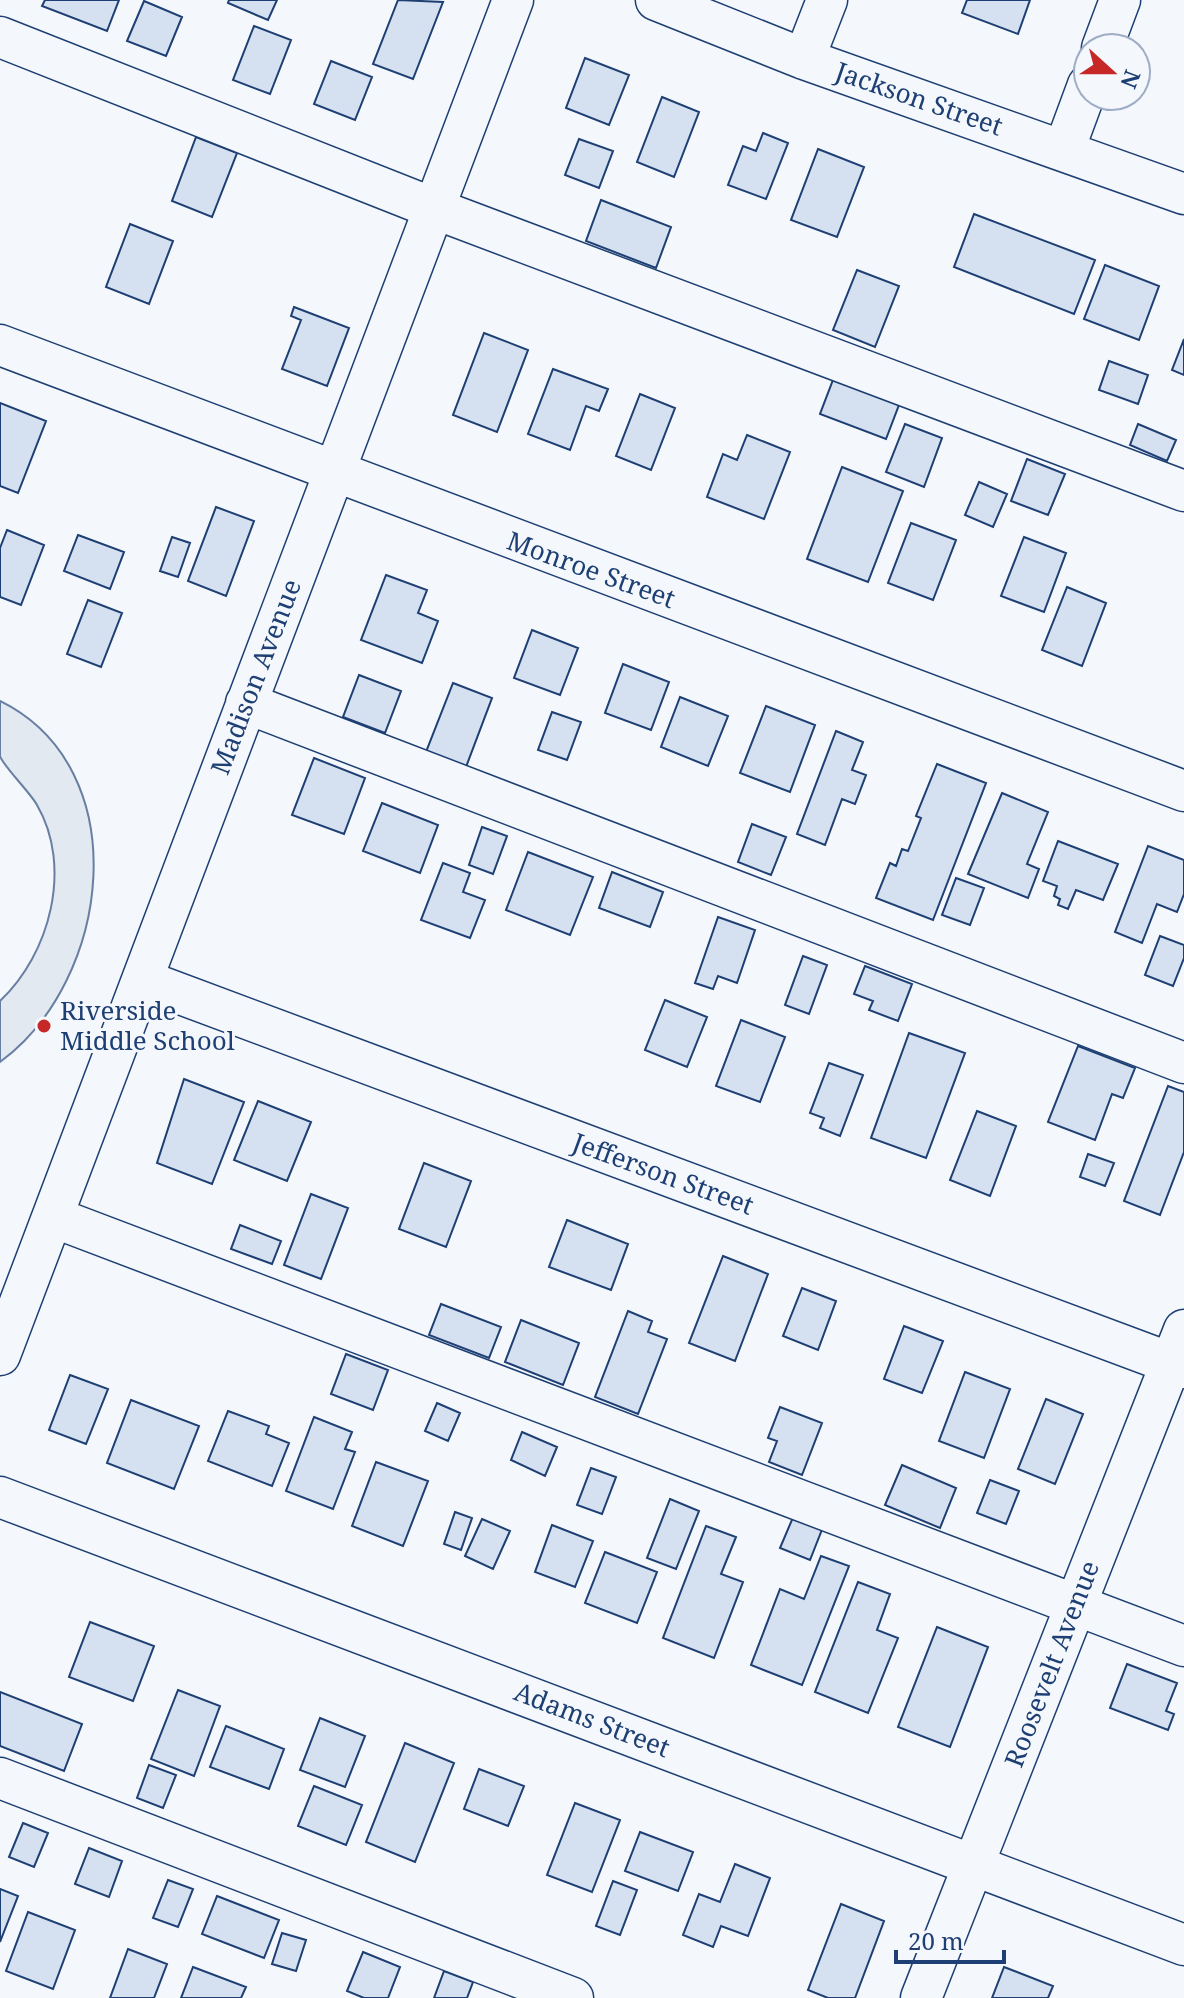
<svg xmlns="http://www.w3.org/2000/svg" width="1184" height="1998" font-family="'Noto Serif',serif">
  <rect width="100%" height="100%" fill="#f4f7fb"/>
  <path fill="#e3e9f0" stroke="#687fa3" stroke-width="2" d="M0,701C138,769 111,981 0,1062V1001C50,954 73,867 37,805C30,792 3,766 0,756C0,741 0,717 0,701Z"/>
  <path fill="#d5e0f0" stroke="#1d3f73" stroke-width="2" d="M45,0H119L107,31L42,6Z
    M229,0H277L268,20L228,3Z
    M398,0L443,2L413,79L373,64Z
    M967,0H1030L1018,34L962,13Z
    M144,1L182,17L166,56L127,41Z
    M254,26L291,40L270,94L233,80Z
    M585,58L629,75L609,125L566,108Z
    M331,61L372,77L355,120L314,104Z
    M662,97L699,112L674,177L637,162Z
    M763,133L788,143L766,199L728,185L743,146L756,151Z
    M196,137L237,153L212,217L172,201Z
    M579,139L613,151L599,188L565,175Z
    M818,149L864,167L837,237L791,220Z
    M601,200L671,227L656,268L586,241Z
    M974,214L1095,260L1074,314L954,267Z
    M130,224L173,241L149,304L106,287Z
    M1105,265L1159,286L1139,340L1084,319Z
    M857,270L899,286L875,347L833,330Z
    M294,307L349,328L327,386L282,369L301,320L291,316Z
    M484,333L528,350L497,432L453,415Z
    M1184,339V375L1172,370Z
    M1109,361L1148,375L1138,404L1099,390Z
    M553,369L608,389L599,411L586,406L570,450L528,434Z
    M836,372L902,397L886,439L820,414Z
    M640,394L675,408L651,470L616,456Z
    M0,403L46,421L18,493L0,486Z
    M905,424L942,438L924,487L886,472Z
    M1138,424L1176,440L1167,461L1130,445Z
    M747,435L790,452L764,519L707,497L723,454L737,460Z
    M1027,459L1065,474L1048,515L1011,501Z
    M842,467L903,491L868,582L807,559Z
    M979,482L1007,494L993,527L965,515Z
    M216,507L254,521L226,596L188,581Z
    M911,523L956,540L933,600L888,583Z
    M7,530L44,545L21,605L0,597V548Z
    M78,535L124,552L110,589L64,571Z
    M172,537L190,543L178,577L160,571Z
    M1024,537L1066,553L1044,612L1001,596Z
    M386,575L427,590L418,613L438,621L422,663L361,640Z
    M1067,587L1106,603L1082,666L1042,650Z
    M88,600L122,613L101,667L67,654Z
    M532,630L578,648L560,695L514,678Z
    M623,664L669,682L651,730L605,713Z
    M359,675L401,691L385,733L343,717Z
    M453,683L492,698L466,767L426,752Z
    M680,697L728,716L708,766L661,747Z
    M766,706L815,725L790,792L740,773Z
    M552,712L581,722L567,760L538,750Z
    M836,731L863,742L852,770L866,775L855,804L842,799L825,845L797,834Z
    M314,758L365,778L344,834L292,815Z
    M937,764L986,783L933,920L876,898L890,863L896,866L902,849L908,851L921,818L916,816Z
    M1002,793L1048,812L1027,864L1039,869L1028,898L968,874Z
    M382,803L438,825L420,873L363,851Z
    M752,824L786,837L771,875L738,862Z
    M482,827L507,836L493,874L469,865Z
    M1058,841L1118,864L1103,900L1076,890L1068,909L1058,905L1060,899L1054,896L1057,886L1043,881Z
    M1148,846L1184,860V894L1177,912L1157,904L1142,943L1115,932Z
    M528,852L593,877L570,935L506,910Z
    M443,863L470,873L463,892L485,900L470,938L421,920Z
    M612,872L663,892L650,927L599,908Z
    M956,878L984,888L970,925L942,915Z
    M718,917L755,930L737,983L718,976L713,989L695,983Z
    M1160,936L1184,945V958L1173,986L1145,975Z
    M803,956L827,965L809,1014L785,1005Z
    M865,966L912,984L898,1021L869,1010L873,1001L854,994Z
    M665,1000L707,1017L687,1067L645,1050Z
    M741,1020L785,1037L760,1102L716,1086Z
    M909,1033L965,1053L926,1158L871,1138Z
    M1078,1046L1135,1068L1123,1098L1112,1094L1095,1140L1048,1122Z
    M829,1063L863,1075L840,1136L820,1128L824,1118L810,1113Z
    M184,1079L244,1102L212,1184L157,1163Z
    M1168,1086L1184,1092V1152L1160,1215L1124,1201Z
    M258,1101L311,1122L287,1181L234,1160Z
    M977,1111L1016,1126L990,1196L950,1180Z
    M1088,1154L1114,1163L1105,1186L1080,1177Z
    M424,1163L471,1181L446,1247L399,1229Z
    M311,1194L348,1208L321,1279L284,1265Z
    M567,1220L628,1244L611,1290L549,1267Z
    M240,1225L281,1241L272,1264L231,1249Z
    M723,1256L768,1274L735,1361L689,1343Z
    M802,1288L836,1301L818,1350L783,1336Z
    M441,1304L501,1327L489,1358L429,1335Z
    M628,1311L652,1321L648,1332L667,1339L638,1414L595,1397Z
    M521,1320L579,1343L563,1385L505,1362Z
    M904,1326L943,1341L922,1393L884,1379Z
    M346,1354L388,1370L373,1410L331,1394Z
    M965,1372L1010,1389L984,1458L939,1441Z
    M70,1375L108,1389L86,1444L49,1430Z
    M1046,1399L1083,1414L1055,1484L1018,1469Z
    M131,1400L199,1426L174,1489L107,1463Z
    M437,1403L460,1413L448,1441L425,1431Z
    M780,1407L822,1423L802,1475L769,1462L777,1441L768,1438Z
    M228,1411L269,1426L266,1434L289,1443L272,1486L208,1461Z
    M314,1417L352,1432L345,1449L355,1452L333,1509L286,1491Z
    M522,1432L557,1447L545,1476L511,1460Z
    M376,1462L428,1481L403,1546L352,1526Z
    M902,1465L956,1488L940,1528L885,1505Z
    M591,1468L616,1477L602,1514L577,1505Z
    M990,1480L1019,1491L1006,1524L977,1513Z
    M670,1499L699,1511L676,1569L647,1558Z
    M455,1512L472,1518L461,1550L444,1544Z
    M794,1515L823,1527L810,1560L780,1548Z
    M482,1519L510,1531L493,1569L465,1556Z
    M552,1525L593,1541L575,1587L535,1572Z
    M706,1526L736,1537L721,1574L743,1582L714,1658L663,1638Z
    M605,1552L657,1572L637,1623L585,1603Z
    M821,1556L849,1566L802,1685L751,1665L780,1589L804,1599Z
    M858,1582L890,1594L877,1630L898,1638L868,1713L815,1692Z
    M90,1622L154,1646L133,1701L69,1677Z
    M937,1627L988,1647L950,1747L898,1727Z
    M1127,1664L1177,1683L1166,1711L1174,1714L1168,1730L1110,1708Z
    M178,1690L220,1706L194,1776L151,1759Z
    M0,1692L82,1724L64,1771L0,1746Z
    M320,1718L365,1736L345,1787L300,1770Z
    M226,1726L284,1749L269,1789L210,1767Z
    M405,1743L454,1763L415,1862L366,1842Z
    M149,1765L176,1775L163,1808L137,1798Z
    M479,1769L524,1786L508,1826L464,1809Z
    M314,1786L362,1805L346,1845L298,1826Z
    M575,1803L620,1820L592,1892L547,1875Z
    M23,1823L48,1833L34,1867L9,1857Z
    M640,1832L693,1852L678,1891L625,1871Z
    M89,1848L122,1861L109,1897L75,1884Z
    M735,1864L770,1878L748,1936L721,1926L713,1947L683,1935L699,1894L720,1902Z
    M168,1880L193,1889L178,1927L153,1918Z
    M613,1881L637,1890L620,1935L596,1926Z
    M0,1889L18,1896L0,1942Z
    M217,1896L279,1920L264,1958L202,1934Z
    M841,1904L884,1921L855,1998H828L808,1990Z
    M28,1912L75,1930L53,1989L6,1971Z
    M282,1933L306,1940L296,1971L272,1964Z
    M128,1949L167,1964L154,1998H110Z
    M363,1952L400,1967L388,1998H364L347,1991Z
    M193,1967L246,1987L241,1998H181Z
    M1004,1967L1053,1986L1048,1998H992Z
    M444,1971L473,1982L467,1998H434Z"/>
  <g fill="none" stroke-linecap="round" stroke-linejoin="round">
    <g stroke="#1d3f73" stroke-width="43">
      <path id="minor" d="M656,0L804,59L1184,194
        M0,37L433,208L1184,491
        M1102,48L1120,0
        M804,59L827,0
        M1064,150L1088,85
        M0,345L1184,791
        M246,703L1184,1063
        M143,980L1184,1368
        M53,1217L1184,1646
        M0,1355L513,0
        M0,1497L1184,1945
        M0,1778L573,1998
        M921,1998L1184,1330"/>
    </g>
    <use href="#minor" stroke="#f4f7fb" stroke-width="40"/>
  </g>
  <circle fill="#c62828" stroke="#f4f7fb" stroke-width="3" cx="44" cy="1026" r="8"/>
  <g text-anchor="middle" stroke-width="6" stroke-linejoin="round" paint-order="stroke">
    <g font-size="26" fill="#1d3f73" stroke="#f4f7fb">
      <text transform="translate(919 99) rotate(19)" y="9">Jackson Street</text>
      <text transform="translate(591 570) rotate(20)" y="9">Monroe Street</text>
      <text transform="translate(256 677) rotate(-69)" y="9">Madison Avenue</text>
      <text transform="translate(663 1174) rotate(20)" y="9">Jefferson Street</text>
      <text transform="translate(1052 1664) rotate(-69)" y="9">Roosevelt Avenue</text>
      <text transform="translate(592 1720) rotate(21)" y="9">Adams Street</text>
    </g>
    <g font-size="26" fill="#1d3f73" stroke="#f4f7fb" text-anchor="start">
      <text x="60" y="1020">Riverside<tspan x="60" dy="30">Middle School</tspan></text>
    </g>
  </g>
  <g transform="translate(1112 72) rotate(111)"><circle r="38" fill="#f4f7fb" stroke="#9eadc5" stroke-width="2"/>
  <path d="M0-6L14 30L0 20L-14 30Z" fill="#c62828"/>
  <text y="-12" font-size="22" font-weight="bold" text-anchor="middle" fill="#1d3f73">N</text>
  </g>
  <path d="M896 1950v12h108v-12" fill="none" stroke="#1d3f73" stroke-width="4"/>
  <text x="908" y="1950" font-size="24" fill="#1d3f73" stroke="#f4f7fb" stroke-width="6" paint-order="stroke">20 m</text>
</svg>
